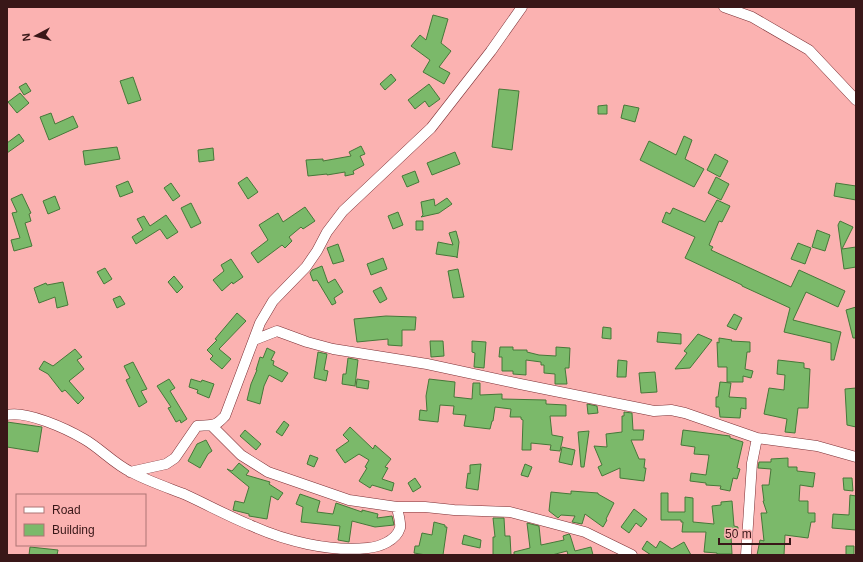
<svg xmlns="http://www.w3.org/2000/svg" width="863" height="562" font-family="Helvetica,sans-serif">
  <rect width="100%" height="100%" fill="#fbb2b1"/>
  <path fill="#7bb96a" stroke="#467839" d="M433,15L448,19L441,43L451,51L439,67L450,73L444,84L423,72L430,60L411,46L420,35L426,40Z
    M391,74L396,80L385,90L380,84Z
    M133,77L141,100L128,104L120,81Z
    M26,83L31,91L24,95L19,87Z
    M429,84L440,99L429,107L425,101L415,109L408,100Z
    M499,89L519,91L512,150L492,147Z
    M20,93L29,103L17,113L8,102Z
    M607,105V114H598V106Z
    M624,105L639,108L635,122L621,118Z
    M51,113L55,124L73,116L78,127L49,140L40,117Z
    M19,134L24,141L7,153V143Z
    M684,136L692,140L685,159L704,169L694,187L640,160L649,141L676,155Z
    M361,146L365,154L360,156L364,165L353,171L354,174L345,176V172L327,175V174L308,176L306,160L323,159V161L351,156L349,152Z
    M117,147L120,159L85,165L83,151Z
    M213,148L214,160L199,162L198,150Z
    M455,152L460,164L432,175L427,163Z
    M715,154L728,161L720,177L707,170Z
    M415,171L419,182L407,187L402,176Z
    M247,177L258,192L248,199L238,183Z
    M716,177L729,184L721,200L708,193Z
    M128,181L133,192L120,197L116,186Z
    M171,183L180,196L173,201L164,188Z
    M836,183L856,186V200L834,196Z
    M22,194L31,213L29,214L31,221L25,223L32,246L14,251L11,240L20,238L12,213L17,212L11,199Z
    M55,196L60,209L48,214L43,201Z
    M447,198L452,204L439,213L421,217L423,215L421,202L434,199L435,206Z
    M717,200L730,206L722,222L719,221L709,245L713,247L711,250L791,287L799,270L845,291L838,307L806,292L793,320L841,332L834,360H831V343L784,332L790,308L742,286V285L685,258L695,237L662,222L666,212L670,214L673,208L705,222Z
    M191,203L201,223L191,228L181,208Z
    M305,207L315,221L303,229L301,227L289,237L292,241L285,248L282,245L258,263L251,253L268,240L259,225L278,213L283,222Z
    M398,212L403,225L393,229L388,216Z
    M166,215L178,232L167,239L160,229L136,244L132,237L143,230L137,219L144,216L150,226Z
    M416,221H423V230H416Z
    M840,221L853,227L842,249L856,247V267L844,269L838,225Z
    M817,230L830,235L825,251L812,247Z
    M456,231L459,242L457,258V257L436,254L438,242L453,245L449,233Z
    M798,243L811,248L805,264L791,259Z
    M338,244L344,261L333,264L327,248Z
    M383,258L387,269L371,275L367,264Z
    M231,259L243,277L233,284L232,282L222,291L213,280L224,271L221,265Z
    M322,266L328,283L335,279L343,292L334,298L336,303L332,305L317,280L313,281L310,273L312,270Z
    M105,268L112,279L104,284L97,272Z
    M458,269L464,297L453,298L448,271Z
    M174,276L183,287L177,293L168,282Z
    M63,282L68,305L57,308L55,297L39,303L34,288L46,283L47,285Z
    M381,287L387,299L380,303L373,291Z
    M120,296L125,304L117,308L113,299Z
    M856,307V338H853L846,310Z
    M237,313L246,321L219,349L231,359L222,369L210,359L213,356L207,350L217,340L215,339Z
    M734,314L742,318L736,330L727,326Z
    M386,316L416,317L415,330H402V346L388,345V339L357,342L354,319Z
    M603,327L611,328V339L602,338Z
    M658,332L681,334V344L657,342Z
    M698,334L712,340L690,368L675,369L687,353L684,351Z
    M719,338L732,340L731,341L750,342V352H747L745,369L753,371L751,378L743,376V382H727V367H718L717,342L719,343Z
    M430,341H443L444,356L431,357Z
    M472,341L486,342L484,368L474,367L475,353L472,352Z
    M500,347H513V350H527V352L539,355L556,356V347L570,348L569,368H565L567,384H555V374L544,373V365H541V362L526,360V375L513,374V371H502V357H499Z
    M267,348L275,352L271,360L274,361L273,365L288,373L282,382L269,375L264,386L260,404L247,400L251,384L257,370H256L260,357L263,358Z
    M75,349L82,357L77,360L84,369L69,381L84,398L78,404L65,390L62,392L48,374L39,369L44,361L53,366Z
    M318,352L327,354L324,370L328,371L326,381L314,378Z
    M348,358L358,360L355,386L342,384L343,374H346Z
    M618,360L627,361L626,377H617Z
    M778,360L804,363V368L810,369L808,408H798L795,433L785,432L787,419L764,414L769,388L784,390L785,375L777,374Z
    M133,362L147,389L141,391L147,402L139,407L126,380L130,378L124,366Z
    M655,372L657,392L641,393L639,373Z
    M169,379L175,388L170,391L187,419L181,423L180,420L176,422L168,408L171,407L157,386Z
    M191,379L201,382L202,380L214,384L209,398L197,393L198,390L189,387Z
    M357,379L369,381L368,389L356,387Z
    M429,379L455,382L454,397L472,399L473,383H480V395L502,394V399L546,400V404L566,405V416H550L552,435L563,437L560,451L550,450L551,445L531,443V450H522L523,420L521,419V417H510L511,409L495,407L493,421H492L490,429L464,426L466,415L453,414L454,406L440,405L438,422L419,420L420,410L427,411L426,396Z
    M720,382L731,383L729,397L746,398V409L741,408L740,418L720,417L719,407H716V397H718Z
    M856,388V427L847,425L845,389Z
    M587,404L597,406L598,413L588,414Z
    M624,412L632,413L633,430H644L643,440H631L639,459H645L644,468H646L644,481L620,478V468L602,476L598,467L602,465L594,446L607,447L606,434L622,432V416H624Z
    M284,421L289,425L282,436L276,432Z
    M7,422L42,427L38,452L7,447Z
    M350,427L373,449L375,445L391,459L385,467L388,468L382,479L394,483L392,491L372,485L370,488L359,481L367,468L365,467L369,460L359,454L345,463L336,450L349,441L343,435Z
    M245,430L261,444L256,450L240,436Z
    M683,430L722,435L730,436V438L743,442L737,468L740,469L737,479L733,478L730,491L720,489L721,486L706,485V483L690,481L691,473L706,475L709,455L694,454L695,447L681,445Z
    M589,431L584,467H581L578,432Z
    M206,440L212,451L208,454L200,468L188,461L197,444Z
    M562,447L575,450L572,465L559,462Z
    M310,455L318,458L314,467L307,464Z
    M788,458V467H797V471L815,473L813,487L800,485L799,501H808V513H815V522H811L808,538L785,535L784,555H757L760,540L764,541L761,513H767L763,501H764L762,485H769L771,469L758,468L759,462H771V459Z
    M239,463L249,471L246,475L270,482L269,484L283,493L278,500L271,496L267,519L249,516V514L233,510L235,501L244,503L249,487L227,469L232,471Z
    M481,464L478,490L466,488L468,473L470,474V465Z
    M525,464L532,467L528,477L521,475Z
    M415,478L421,487L413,492L408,483Z
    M843,478H852L853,491L844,490Z
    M571,491L598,493V494L614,503L606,519L607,520L603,527L585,514L582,524L572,522L575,516L561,515L558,518L549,511L551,492L571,494Z
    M661,493H668V512H685V497L693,498V522L714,524L712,506L721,505V502L732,501L734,526L738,527L737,537L731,536L732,554H717V553L704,552L706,532H682L683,522H681V520H661Z
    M300,494L320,501L317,512L333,514L336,503L362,512V510L378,514L377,518L392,516L394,525L375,527L352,521L349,542L338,540L340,526L301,522L303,507L296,504Z
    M850,495L856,496V530L832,528L833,514L849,515Z
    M634,509L647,519L641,527L636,523L629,533L621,527Z
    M493,518H504L505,536H510L511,555H493V537H495Z
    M434,522L445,525V527H447L443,555H426L414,553L415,546H419L422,533L432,535Z
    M527,523L539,526L541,545L564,540L563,536L569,534L570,535L575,551L591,547L593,555H568L567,551L552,555H514V552L530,548Z
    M464,535L481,540L480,548L462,544Z
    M647,541L656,548L660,541L672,549L684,542L691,555H651L642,549Z
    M846,546H854V555H846Z
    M30,547L58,550L57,555H29Z"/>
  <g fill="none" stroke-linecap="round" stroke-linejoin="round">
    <g stroke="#7c2f34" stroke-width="11">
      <path id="minor" d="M724,7L752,17L809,50L856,100
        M254,340L277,331L307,342L333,349L427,364L520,384L654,411L671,410L685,413L757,438L817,446L856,457
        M7,415C26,410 67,429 84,439C100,448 114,464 131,472C148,481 166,487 184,494C206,504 228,516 250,525C285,541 329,552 368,548C379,547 396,541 400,528C401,522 398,514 397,507
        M211,425L241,455L268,472L349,500L397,507H425L454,510L510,512L585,532L632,555
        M130,472L166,464L175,458L197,426C202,425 206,426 211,425C217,425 221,420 225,416L260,323L273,301L306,267L317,251L327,232L343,211L431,128L491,51L522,7
        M746,555L752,463L757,438"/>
    </g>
    <use href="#minor" stroke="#fff" stroke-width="10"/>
  </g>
  <rect width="863" height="562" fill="none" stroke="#391718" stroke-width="16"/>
  <rect x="16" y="494" width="130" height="52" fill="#fbb2b1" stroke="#ad7474"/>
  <rect x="24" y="507" width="20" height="6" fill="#ffffff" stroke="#ad7474"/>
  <text x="52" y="514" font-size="12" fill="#391718">Road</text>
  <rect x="24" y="524" width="20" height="12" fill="#7bb96a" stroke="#ad7474"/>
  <text x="52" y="534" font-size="12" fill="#391718">Building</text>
  <g transform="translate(36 36) rotate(263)" stroke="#fbb2b1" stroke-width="3" paint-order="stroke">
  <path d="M0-3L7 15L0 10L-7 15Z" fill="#391718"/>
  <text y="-6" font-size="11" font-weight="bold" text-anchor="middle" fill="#391718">N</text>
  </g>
  <path d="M719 538v6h71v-6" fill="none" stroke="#391718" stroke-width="2"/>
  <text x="725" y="538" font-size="12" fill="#391718" stroke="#fbb2b1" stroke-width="3" paint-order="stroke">50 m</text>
</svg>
